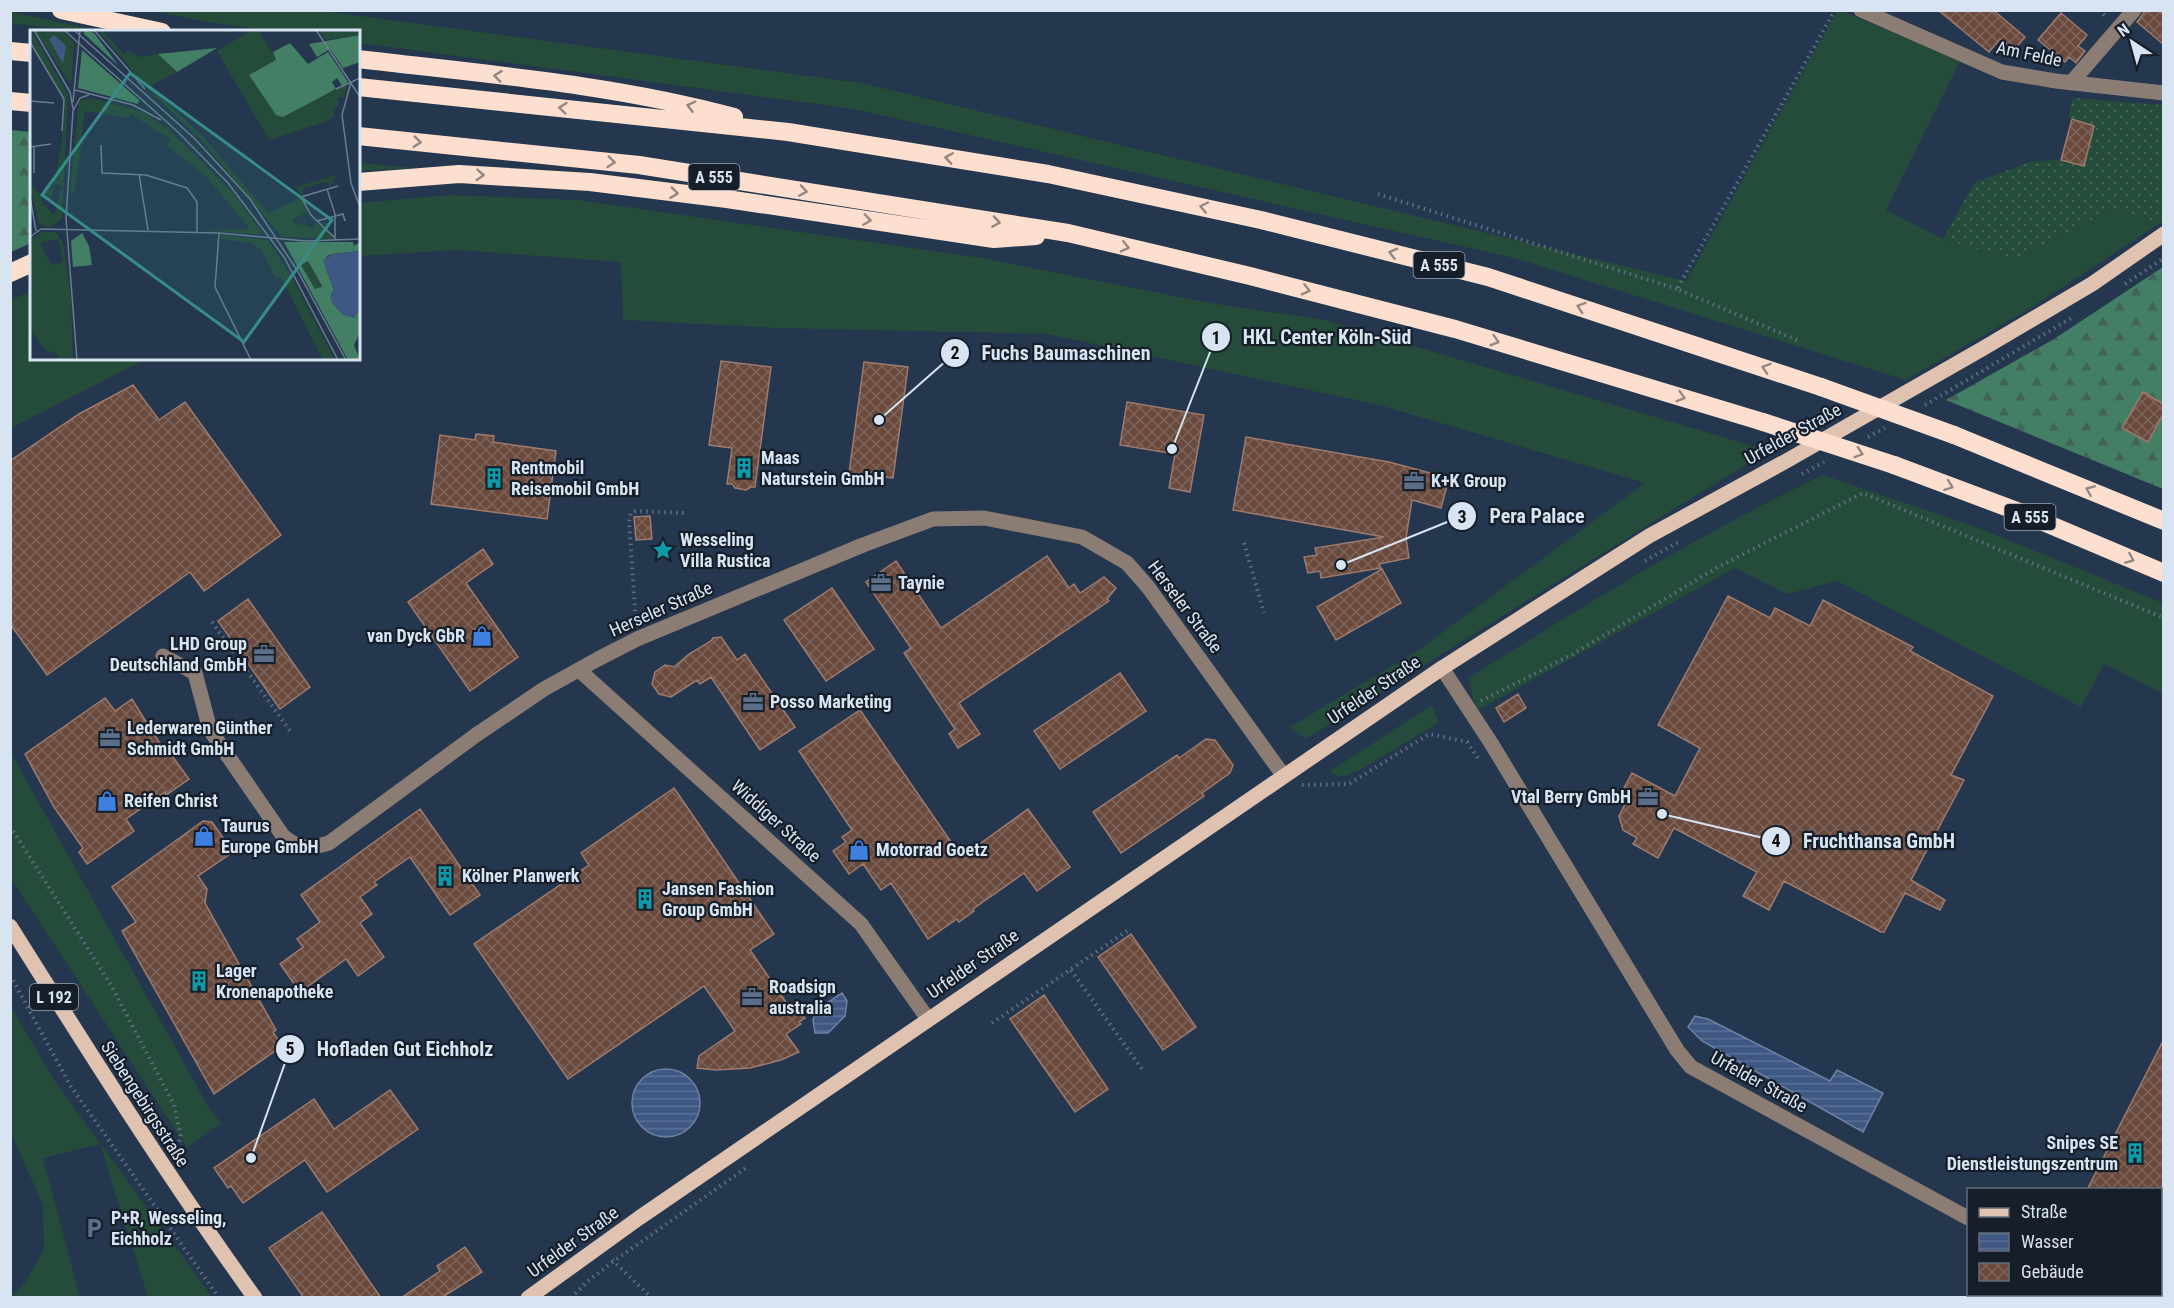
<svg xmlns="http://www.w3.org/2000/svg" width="2174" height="1308" font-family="'Roboto Condensed',sans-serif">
  <defs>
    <pattern id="forest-firs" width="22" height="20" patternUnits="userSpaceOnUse" patternTransform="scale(1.5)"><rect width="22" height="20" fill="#437f65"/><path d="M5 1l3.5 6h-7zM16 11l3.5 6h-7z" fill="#426458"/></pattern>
    <pattern id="garden-dots" width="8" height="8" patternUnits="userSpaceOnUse" patternTransform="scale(1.5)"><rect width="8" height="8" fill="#254b3a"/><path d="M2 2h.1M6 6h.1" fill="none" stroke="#446557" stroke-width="1.8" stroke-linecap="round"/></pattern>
    <pattern id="water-rules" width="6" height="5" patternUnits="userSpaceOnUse" patternTransform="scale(1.5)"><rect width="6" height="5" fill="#3f5883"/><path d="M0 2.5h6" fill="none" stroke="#5a7095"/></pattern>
    <pattern id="building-cross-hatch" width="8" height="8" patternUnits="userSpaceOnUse" patternTransform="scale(1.5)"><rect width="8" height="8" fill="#694a3d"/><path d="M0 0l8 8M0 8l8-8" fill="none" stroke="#7e645a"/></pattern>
  </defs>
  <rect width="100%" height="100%" fill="#24374e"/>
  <path fill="#254b3a" d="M154,11H323L862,83L1686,281L1837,11H1842L1960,61L1886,210L1943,239L2014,260L2112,209L2150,222L2163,212V221L2031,308L1906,380L1514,258L854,109L359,43L358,32L274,31L206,22Z
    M11,12L101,31L11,24Z
    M359,163L414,168L359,171Z
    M450,195L578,200L982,258L1210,303L1325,320L1733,440L1768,452L1680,505L1306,739L1290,727L1420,649L1645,483L1379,405L1047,334L777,328L623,320L621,262L457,250L359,256V203Z
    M31,291L32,358L146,359L11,428V300Z
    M1823,475L1976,527L2163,603V694L2104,664L2081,707L1837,581L1787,594L1735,568L1478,710L1473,699L1469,679L1478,672C1591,601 1703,532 1823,475Z
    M1432,705L1438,723L1360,770L1342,777L1329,772Z
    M10,751L209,1108L221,1123L187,1148L11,878Z
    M10,1005L54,1080L212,1297H148L100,1144L43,1158L80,1297H11L24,1284L44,1250L43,1205L11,1133Z"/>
  <path fill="url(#forest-firs)" d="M10,130L32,132L31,243L11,252Z
    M2163,267V489L1946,400L2054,339Z"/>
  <path fill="url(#garden-dots)" d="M2073,98L2163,105V212L2150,222L2112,209L2014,260L1943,239L1974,183L2032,161L2061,160L2084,166L2094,126L2068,117Z"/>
  <path fill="url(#water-rules)" stroke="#6d82a5" stroke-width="1.5" d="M842,993L847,1001L845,1016L828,1033H815L813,1020L816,1010Z
    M1695,1016L1708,1019L1830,1081L1837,1070L1883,1093L1863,1132L1702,1041L1688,1027Z
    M632 1103a34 34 0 1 1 68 0a34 34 0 1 1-68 0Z"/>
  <path fill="url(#building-cross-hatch)" stroke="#9e7b6d" stroke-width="1.5" d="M1938,10H1993L2025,37L2014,50L2000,39L1989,52Z
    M2146,10H2163V44L2137,22Z
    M2061,13L2087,35L2078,46L2085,51L2076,63L2069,57L2065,62L2038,40Z
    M2072,119L2094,126L2084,166L2061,160Z
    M721,361L771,367L755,487H751L746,490L735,488L732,484H727L732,448L709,445Z
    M864,362L908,367L893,478L849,473Z
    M133,385L159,420L185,402L281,535L204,591L190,572L47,675L10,624V461L79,414Z
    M2143,392L2163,404V414L2148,442L2122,428Z
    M1127,402L1204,415L1190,492L1169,488L1175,454L1120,445Z
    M476,434L494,436L493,442L556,451L547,519L431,504L440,435L475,440Z
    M1246,437L1389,462L1449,478L1441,508L1412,500L1406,538L1409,558L1379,564L1381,568L1321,578L1320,571L1308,573L1304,557L1317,555L1315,548L1384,537L1233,510Z
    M650,516L652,539L636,540L634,517Z
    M483,549L493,564L466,583L518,657L470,691L408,602Z
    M1047,556L1069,588L1074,584L1080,593L1104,577L1116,588L1107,599L1109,601L959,703L980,734L958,748L949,734L955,729L904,653L911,648L866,582L896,561L941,628Z
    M1382,569L1401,603L1336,640L1317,607Z
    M832,588L874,649L826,681L784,620Z
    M1728,596L1770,618L1775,608L1810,626L1823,600L1913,647L1910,651L1993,696L1951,775L1964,780L1911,880L1945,900L1940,910L1905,893L1884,932H1881L1784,881L1769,910L1743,896L1757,872L1674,828L1658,858L1633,844L1637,838L1623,830L1619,816L1626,802L1619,797L1632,773L1675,796L1700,748L1658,725Z
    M248,599L310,687L280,709L218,621Z
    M721,637L737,660L745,654L795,727L760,750L711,677L700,684L697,680L671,697L659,694L652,684L655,672L665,665L674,667L689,654L711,641L713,638Z
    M1120,673L1146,711L1060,769L1034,731Z
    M1518,694L1526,708L1504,722L1496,708Z
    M105,698L115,711L132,699L155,736L168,755L170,753L189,779L166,795L165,792L126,819L134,831L87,864L79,852L83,848L54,807L25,754Z
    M860,710L960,855L973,846L974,848L1028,809L1070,867L1037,891L1024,873L973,909L974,911L959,922L957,919L928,939L891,883L881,890L863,864L849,874L833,851L846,842L842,837L852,830L799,751Z
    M1206,739L1215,740L1233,765L1230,773L1202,793L1204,796L1121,853L1093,812L1177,755L1179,758Z
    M674,788L774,934L750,950L790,1008L795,1004L805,1018L799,1022L801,1024L786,1034L799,1052L781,1060L750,1068L716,1070L697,1068L699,1056L735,1031L704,986L568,1079L474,944L589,865L581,853Z
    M420,809L480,895L450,915L410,857L374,882L377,885L360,897L372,914L360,923L384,957L358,976L346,959L300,992L280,964L303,947L297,939L320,922L301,895Z
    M203,821L212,822L233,852L198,876L207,889L205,903L276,1030L273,1032L282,1046L214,1094L122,931L136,922L112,887Z
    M1131,934L1196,1027L1163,1050L1098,957Z
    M1044,995L1108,1089L1075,1112L1010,1019Z
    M2163,1041V1190H2087L2124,1117Z
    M390,1090L418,1129L327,1192L305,1160L243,1203L231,1186L228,1188L214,1168L314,1099L334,1129Z
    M322,1212L381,1298H304L269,1248Z
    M465,1247L482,1272L441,1298H401L440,1271L437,1266Z"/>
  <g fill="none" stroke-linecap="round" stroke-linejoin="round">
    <path stroke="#607084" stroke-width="4" stroke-dasharray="1.5 4.5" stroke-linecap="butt" d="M2099,10L2107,18
      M1378,194L1677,289
      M2125,284L2164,258
      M1797,340L1677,289L1835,10
      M1925,405L2073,317
      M1868,437L1885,428
      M1802,474L1824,462
      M1244,543L1264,613
      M1645,561L1680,541
      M212,622L290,731
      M636,623L629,522L631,513L636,511L684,513
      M1481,701L1573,654L1718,567L1863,493L2164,618
      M1302,785L1349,784L1429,734L1467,742L1478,758
      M10,826L111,985L174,1105L181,1137L175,1152
      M1071,970L1142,1069
      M10,975L70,1085L219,1298
      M992,1023L1127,931
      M612,1260L652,1298
      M571,1298L588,1281L614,1261L746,1168"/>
    <path stroke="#8b7c74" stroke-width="15" d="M1861,10L2002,72L2056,81L2164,93
      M2071,83L2134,10
      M163,656L195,673L210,730L283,836C300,850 308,849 329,843L476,735L544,689L598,659L637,639L863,545L933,519L984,518L1082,537L1127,563L1148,587L1283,775
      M1442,668L1491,743L1677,1050L1691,1067L1968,1218
      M579,670L861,924L928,1019
      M2112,1294L2118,1298"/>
    <path stroke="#e0c2b1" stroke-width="15" d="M10,926C89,1052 168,1177 255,1298
      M528,1298L639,1218L1442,668L1649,536L1788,460L1982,349L2092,284L2164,234"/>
    <path stroke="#fcdfcf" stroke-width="18" d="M61,10L162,32
      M10,51L32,53
      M358,59C484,74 612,84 734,117
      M358,87L788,132L1048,174L1261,220L1488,277L1821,387
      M10,101L32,103
      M358,136L639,165L1068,233L1250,276L1455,329L1763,422
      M358,182L459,174L590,182L727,199L994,239L1036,236
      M10,273L32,263
      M1954,435L2164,521
      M1894,465L2022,513L2164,573"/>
    <path stroke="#fcdfcf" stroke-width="18" d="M1821,387L1954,435
      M1763,422L1894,465"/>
  </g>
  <defs><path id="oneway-chevron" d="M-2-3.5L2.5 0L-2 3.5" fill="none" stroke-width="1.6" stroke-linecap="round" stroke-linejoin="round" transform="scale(1.5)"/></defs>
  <g stroke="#948884">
    <use href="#oneway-chevron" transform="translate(498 76) rotate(-173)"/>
    <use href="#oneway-chevron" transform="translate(691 106) rotate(-165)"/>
    <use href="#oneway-chevron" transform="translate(563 108) rotate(-174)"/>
    <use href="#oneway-chevron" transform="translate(417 142) rotate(6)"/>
    <use href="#oneway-chevron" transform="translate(949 158) rotate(-171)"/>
    <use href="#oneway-chevron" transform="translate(611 162) rotate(6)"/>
    <use href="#oneway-chevron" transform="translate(480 175) rotate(4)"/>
    <use href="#oneway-chevron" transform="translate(803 191) rotate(9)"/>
    <use href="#oneway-chevron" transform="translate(674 193) rotate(7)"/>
    <use href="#oneway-chevron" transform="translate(1204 207) rotate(-168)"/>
    <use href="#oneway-chevron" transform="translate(867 220) rotate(8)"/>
    <use href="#oneway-chevron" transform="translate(996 222) rotate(9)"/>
    <use href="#oneway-chevron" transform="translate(1125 247) rotate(13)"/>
    <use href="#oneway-chevron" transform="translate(1393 253) rotate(-166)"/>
    <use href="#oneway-chevron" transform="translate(1306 290) rotate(14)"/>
    <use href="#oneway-chevron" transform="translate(1581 307) rotate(-162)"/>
    <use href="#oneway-chevron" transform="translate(1495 341) rotate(17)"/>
    <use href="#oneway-chevron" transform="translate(1766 368) rotate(-162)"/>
    <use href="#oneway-chevron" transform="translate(1681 397) rotate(17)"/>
    <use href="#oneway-chevron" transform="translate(1859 453) rotate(18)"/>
    <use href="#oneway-chevron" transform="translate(1949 486) rotate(21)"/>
    <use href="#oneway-chevron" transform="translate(2090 490) rotate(-157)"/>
    <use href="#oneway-chevron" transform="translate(2130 559) rotate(23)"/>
  </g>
  <defs>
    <g id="building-bare" transform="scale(1.62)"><path d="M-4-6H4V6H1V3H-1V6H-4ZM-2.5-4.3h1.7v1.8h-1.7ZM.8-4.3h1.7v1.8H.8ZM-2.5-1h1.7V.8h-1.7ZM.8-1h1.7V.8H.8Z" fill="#0f9aa8" stroke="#151e29" stroke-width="2.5" paint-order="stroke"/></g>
    <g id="office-bare" transform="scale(1.62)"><path d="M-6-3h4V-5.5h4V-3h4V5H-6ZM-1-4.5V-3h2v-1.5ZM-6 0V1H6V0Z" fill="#5c6f8a" stroke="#151e29" stroke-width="2.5" paint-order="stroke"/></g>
    <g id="sight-bare" transform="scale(1.62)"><path d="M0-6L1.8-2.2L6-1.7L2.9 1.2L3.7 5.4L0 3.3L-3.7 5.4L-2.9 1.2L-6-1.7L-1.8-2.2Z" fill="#0f9aa8" stroke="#151e29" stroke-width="2.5" paint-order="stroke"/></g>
    <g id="shop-bare" transform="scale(1.62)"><path d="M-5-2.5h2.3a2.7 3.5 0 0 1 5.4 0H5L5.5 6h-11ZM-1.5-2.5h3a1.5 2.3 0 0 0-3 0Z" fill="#3f7fe0" stroke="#151e29" stroke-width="2.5" paint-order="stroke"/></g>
    <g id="parking-bare" transform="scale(1.62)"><path d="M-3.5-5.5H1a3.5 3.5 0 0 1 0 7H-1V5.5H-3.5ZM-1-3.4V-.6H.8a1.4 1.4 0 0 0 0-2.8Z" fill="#5c6f8a" stroke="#151e29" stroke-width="2.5" paint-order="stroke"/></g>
  </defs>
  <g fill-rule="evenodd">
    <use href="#building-bare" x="744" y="468"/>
    <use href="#building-bare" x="494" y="478"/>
    <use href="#office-bare" x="1414" y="481"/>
    <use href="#sight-bare" x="663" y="550"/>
    <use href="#office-bare" x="881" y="583"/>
    <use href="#shop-bare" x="482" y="636"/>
    <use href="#office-bare" x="264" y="654"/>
    <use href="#office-bare" x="753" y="702"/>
    <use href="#office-bare" x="110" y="738"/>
    <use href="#office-bare" x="1648" y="797"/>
    <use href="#shop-bare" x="107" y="801"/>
    <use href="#shop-bare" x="204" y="836"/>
    <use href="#shop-bare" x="859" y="850"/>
    <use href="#building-bare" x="445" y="876"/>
    <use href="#building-bare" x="645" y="899"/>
    <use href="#building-bare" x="199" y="981"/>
    <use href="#office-bare" x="752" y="997"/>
    <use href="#building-bare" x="2135" y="1153"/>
    <use href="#parking-bare" x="94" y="1228"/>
  </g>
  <g text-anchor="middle" stroke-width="4.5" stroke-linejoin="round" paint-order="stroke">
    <g fill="#151e29" stroke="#9ea9b6" stroke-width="1.5">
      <rect x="688.5" y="164" width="51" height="26" rx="4.5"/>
      <rect x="1413.5" y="252" width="51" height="26" rx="4.5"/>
      <rect x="2004.5" y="504" width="51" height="26" rx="4.5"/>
      <rect x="30" y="984" width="48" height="26" rx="4.5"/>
    </g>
    <g font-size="16" font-weight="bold" fill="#d9e4f3">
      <text x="714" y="183">A 555</text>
      <text x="1439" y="271">A 555</text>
      <text x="2030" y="523">A 555</text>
      <text x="54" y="1003">L 192</text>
    </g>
    <g font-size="18" fill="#d9e4f3" stroke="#151e29">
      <text transform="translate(2029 54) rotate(12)" y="6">Am Felde</text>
      <text transform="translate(1793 434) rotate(-29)" y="6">Urfelder Straße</text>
      <text transform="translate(1185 607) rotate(53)" y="6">Herseler Straße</text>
      <text transform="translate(661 609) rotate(-24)" y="6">Herseler Straße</text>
      <text transform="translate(1374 690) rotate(-34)" y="6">Urfelder Straße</text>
      <text transform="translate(776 821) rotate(42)" y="6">Widdiger Straße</text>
      <text transform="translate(973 964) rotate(-35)" y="6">Urfelder Straße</text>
      <text transform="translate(1759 1082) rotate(29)" y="6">Urfelder Straße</text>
      <text transform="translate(145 1104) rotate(57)" y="6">Siebengebirgsstraße</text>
      <text transform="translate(573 1242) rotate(-36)" y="6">Urfelder Straße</text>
    </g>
    <g font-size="18" font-weight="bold" fill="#d9e4f3" stroke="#151e29" text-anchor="start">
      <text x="761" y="464">Maas<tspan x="761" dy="21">Naturstein GmbH</tspan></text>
      <text x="511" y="474">Rentmobil<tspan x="511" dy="21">Reisemobil GmbH</tspan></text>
      <text x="1431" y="487">K+K Group</text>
      <text x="680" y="546">Wesseling<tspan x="680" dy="21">Villa Rustica</tspan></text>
      <text x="898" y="589">Taynie</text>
      <text x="465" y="642" text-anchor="end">van Dyck GbR</text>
      <text x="247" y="650" text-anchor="end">LHD Group<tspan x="247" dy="21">Deutschland GmbH</tspan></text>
      <text x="770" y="708">Posso Marketing</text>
      <text x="127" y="734">Lederwaren Günther<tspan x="127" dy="21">Schmidt GmbH</tspan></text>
      <text x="1631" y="803" text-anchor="end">Vtal Berry GmbH</text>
      <text x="124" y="807">Reifen Christ</text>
      <text x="221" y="832">Taurus<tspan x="221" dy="21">Europe GmbH</tspan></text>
      <text x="876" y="856">Motorrad Goetz</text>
      <text x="462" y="882">Kölner Planwerk</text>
      <text x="662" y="895">Jansen Fashion<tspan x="662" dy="21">Group GmbH</tspan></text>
      <text x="216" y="977">Lager<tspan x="216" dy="21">Kronenapotheke</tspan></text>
      <text x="769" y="993">Roadsign<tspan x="769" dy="21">australia</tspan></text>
      <text x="2118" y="1149" text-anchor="end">Snipes SE<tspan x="2118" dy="21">Dienstleistungszentrum</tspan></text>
      <text x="111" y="1224">P+R, Wesseling,<tspan x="111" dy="21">Eichholz</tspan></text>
    </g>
  </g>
  <g transform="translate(30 30)">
    <rect width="330" height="330" fill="#24374e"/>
    <path d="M1,0L38,64L32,188L18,198L8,192L0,153L10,165L23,158L31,118L34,75L32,64L0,10ZM26,154L32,156L24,185L10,170L14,166L19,171ZM5,0L15,4L14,0H31L44,12L41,55ZM68,0H72L94,24L99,21L110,27L128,24L147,42L120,56L175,109L238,183L271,168L278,181L262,190L270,203L303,206V209L252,207L172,111L118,59ZM222,0H228L247,30L219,45L253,87L306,59L288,70L298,91L239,110L187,21ZM289,0H330V5L295,10ZM61,68L113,82L140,101L202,162L234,205L172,200L220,199L175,145L136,115L140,109L99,83V88L55,81L45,162H40L49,71ZM192,205L238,210L264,251L304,329L293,330L251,247L246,249L232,221L223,213L190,209ZM278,231L292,257L285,259L271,234Z" fill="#254b3a" fill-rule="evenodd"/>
    <path d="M54,0L64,3L89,36L54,4ZM330,5V32L313,38L300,19L287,27L279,14ZM260,13L278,34L298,22L318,52L312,56L307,48L302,52L306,59L253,87L246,85L219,45L246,30L243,22ZM187,18L147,42L128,24ZM52,20L109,70L108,74L48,58ZM52,203L59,216L62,235L43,237L41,211ZM254,212H323L324,216L330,212V221L303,224L297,226L295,236L304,260L301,264L312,284L324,288L330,278V303L324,315L330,330H318ZM278,231L292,256L291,257L285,259L271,235Z" fill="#437f65" fill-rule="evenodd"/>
    <path d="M13,202H26L33,213L41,267L43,330H29L27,324L14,319L0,299V209ZM28,209L33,232L21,235L10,213Z" fill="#254b3a" fill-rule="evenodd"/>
    <path d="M317,54L316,62L310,60L315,63L314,68L308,67V76L303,80L305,86L297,90L288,70ZM307,145L300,157L296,152L274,158L272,166L265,157ZM286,192L301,205L302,209H285L270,203L265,197L271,193L283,199Z" fill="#254b3a"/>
    <path d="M24,5L36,16L33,34L19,9ZM330,221V278L324,288L312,284L302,273L300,266L304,260L293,230L303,224Z" fill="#3f5883"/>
    <path fill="none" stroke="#6c7c90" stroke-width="1.5" d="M4,0L40,62L43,79M34,0L148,102L198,153L254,227L308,330M44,0L164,108L220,169L267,240L316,330M64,0L115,59M286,0L330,67M0,12L34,69L32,101M321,52L312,85L321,153L330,177M306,59L330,48M45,60L103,75L131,90M0,71L24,73M43,72L50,0M43,80L36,188L47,330M43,81L50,68L59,65M71,115L72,143L116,145L157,158L167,172V202M0,117L21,114M4,117V143M109,144L118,200M297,159L305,184V207M0,167L6,201M287,191L313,184L315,191M189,203L185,257L221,330M0,207L11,199L189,203L275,211L330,209M306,209L281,185L271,167L308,156"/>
    <path fill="#378c89" fill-opacity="0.15" stroke="#378c89" stroke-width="3" d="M100,43L302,190L214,312L12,165Z"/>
    <rect width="330" height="330" fill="none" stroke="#d9e4f3" stroke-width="3"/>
  </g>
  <path fill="none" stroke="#d9e4f3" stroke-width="2" d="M1172 449L1216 337M879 420L955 353M1341 565L1462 516M1662 814L1776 841M251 1158L290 1049"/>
  <g fill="#d9e4f3" stroke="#151e29" stroke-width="2">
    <circle cx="1172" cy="449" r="6"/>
    <circle cx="879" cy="420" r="6"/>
    <circle cx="1341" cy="565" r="6"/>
    <circle cx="1662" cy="814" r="6"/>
    <circle cx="251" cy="1158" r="6"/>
    <circle cx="1216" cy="337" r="15"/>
    <circle cx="955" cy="353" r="15"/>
    <circle cx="1462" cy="516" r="15"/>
    <circle cx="1776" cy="841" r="15"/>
    <circle cx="290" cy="1049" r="15"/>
  </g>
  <g font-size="18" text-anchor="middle" font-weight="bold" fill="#111">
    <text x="1216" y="344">1</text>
    <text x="955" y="359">2</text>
    <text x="1462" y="523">3</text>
    <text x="1776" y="847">4</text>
    <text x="290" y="1055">5</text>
  </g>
  <g font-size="20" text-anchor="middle" font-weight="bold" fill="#d9e4f3" stroke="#151e29" stroke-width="4.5" stroke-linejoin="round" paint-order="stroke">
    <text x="1327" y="344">HKL Center Köln-Süd</text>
    <text x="1066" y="360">Fuchs Baumaschinen</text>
    <text x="1537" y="523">Pera Palace</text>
    <text x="1879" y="848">Fruchthansa GmbH</text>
    <text x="405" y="1056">Hofladen Gut Eichholz</text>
  </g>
  <rect width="2174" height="1308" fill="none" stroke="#d9e4f3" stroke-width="24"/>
  <rect x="1967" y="1188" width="195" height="108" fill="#151e29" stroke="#636d7a" stroke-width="1.5"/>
  <rect x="1979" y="1208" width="30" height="9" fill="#e0c2b1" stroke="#636d7a" stroke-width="1.5"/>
  <text x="2021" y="1218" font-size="18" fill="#d9e4f3">Straße</text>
  <rect x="1979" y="1233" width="30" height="18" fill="url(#water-rules)" stroke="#636d7a" stroke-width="1.5"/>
  <text x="2021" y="1248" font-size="18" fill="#d9e4f3">Wasser</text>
  <rect x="1979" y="1263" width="30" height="18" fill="url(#building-cross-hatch)" stroke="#636d7a" stroke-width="1.5"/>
  <text x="2021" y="1278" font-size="18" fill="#d9e4f3">Gebäude</text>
  <g transform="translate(2132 42) rotate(324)" stroke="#151e29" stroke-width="4.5" paint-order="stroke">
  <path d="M0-4.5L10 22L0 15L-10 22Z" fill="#d9e4f3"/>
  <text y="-9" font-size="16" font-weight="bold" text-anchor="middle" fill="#d9e4f3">N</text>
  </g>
</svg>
